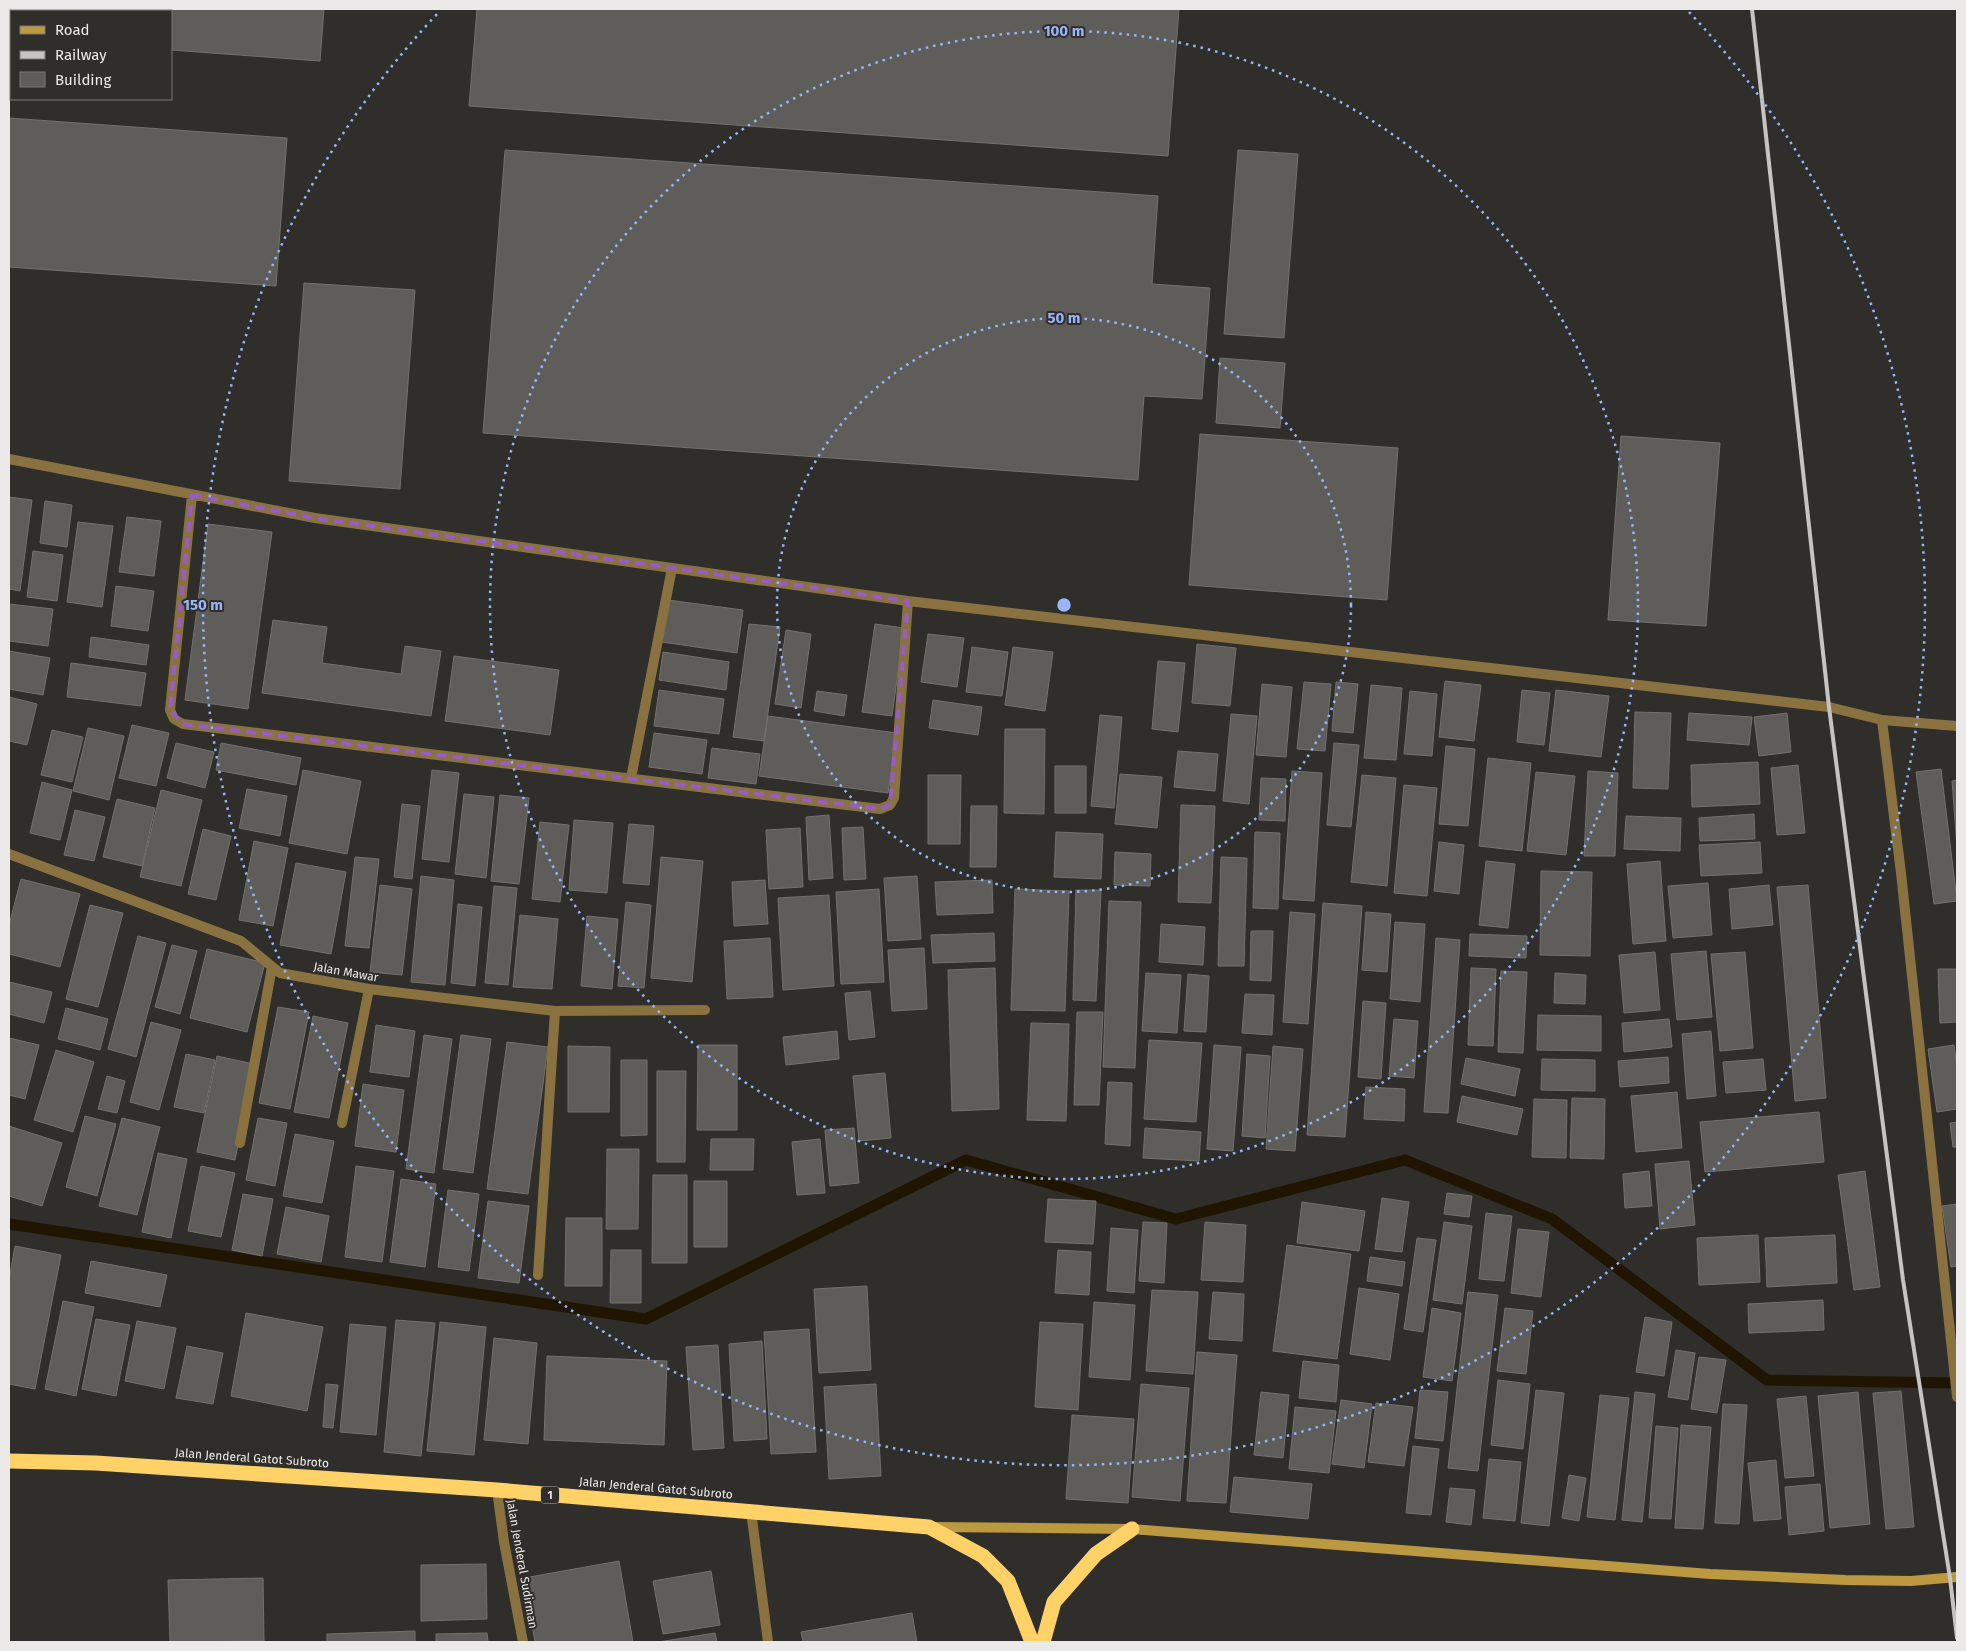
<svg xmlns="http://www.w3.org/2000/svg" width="1966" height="1651" font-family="'Fira Sans',sans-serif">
  <rect width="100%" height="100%" fill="#302e2b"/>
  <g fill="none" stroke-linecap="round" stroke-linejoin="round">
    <path stroke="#1f1500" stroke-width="11" d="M9,1224L646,1319L966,1160L1176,1219L1405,1160L1552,1219L1767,1380L1957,1383"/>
  </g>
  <path fill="#5e5d59" stroke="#73716d" d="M9,9H324L320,61L171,50V11H11V39H9Z
    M477,9H1179L1168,156L469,106Z
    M9,118L287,138L276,286L9,267Z
    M505,150L1158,196L1152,284L1210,288L1202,399L1144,396L1138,480L483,433Z
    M1238,150L1298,154L1284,338L1224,334Z
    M304,283L415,290L400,489L289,481Z
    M1220,358L1285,363L1280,428L1216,423Z
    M1200,434L1398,448L1387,600L1189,585Z
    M1621,436L1720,443L1706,626L1608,620Z
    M9,497L32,500L20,591L9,589Z
    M45,501L72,505L67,547L40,543Z
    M127,517L161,521L154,576L119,572Z
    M78,522L113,526L102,607L67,602Z
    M208,524L272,532L248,709L185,700Z
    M33,551L63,555L57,601L27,597Z
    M116,586L154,591L148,631L111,626Z
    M668,600L743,610L737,653L662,642Z
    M9,604L53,609L48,646L9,641Z
    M273,620L327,627L322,663L401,674L405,646L441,651L431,716L262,693Z
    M749,624L780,627L764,741L733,737Z
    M875,624L904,628L892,716L862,712Z
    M786,630L811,634L801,708L775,704Z
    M928,634L964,638L957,687L921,682Z
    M91,637L149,645L146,665L89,657Z
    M1197,644L1236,648L1230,706L1192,703Z
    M972,647L1008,652L1002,696L966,692Z
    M1013,647L1053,652L1045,711L1005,705Z
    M9,651L50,658L43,695L9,689Z
    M663,652L729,662L726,690L659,680Z
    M454,656L559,670L550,735L445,721Z
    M1158,661L1185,663L1178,732L1152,729Z
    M71,663L146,673L141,706L67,697Z
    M1445,681L1481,685L1474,741L1439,737Z
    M1304,682L1331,684L1325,751L1297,749Z
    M1336,682L1358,684L1353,733L1332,731Z
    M1262,684L1292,687L1286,757L1256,755Z
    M1371,685L1402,688L1396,760L1364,758Z
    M659,690L724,699L719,734L654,726Z
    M1522,690L1550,693L1544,745L1517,742Z
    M1556,690L1609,696L1601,757L1549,751Z
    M817,691L847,695L844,716L814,711Z
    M1410,691L1437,694L1432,756L1404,754Z
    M9,697L37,704L27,745L9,741Z
    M933,700L982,707L978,735L929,728Z
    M1635,712L1671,713L1668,789L1633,788Z
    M1689,713L1752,717L1749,745L1687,740Z
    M1787,713L1791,752L1759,756L1754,717Z
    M1231,714L1257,716L1249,804L1223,801Z
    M1100,715L1122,717L1114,808L1091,806Z
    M768,716L897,733L888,793L759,776Z
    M132,725L169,733L156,786L119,778Z
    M88,728L124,736L109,800L73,791Z
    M1005,729H1045L1044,814L1004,813Z
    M52,730L83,737L72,782L41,775Z
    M654,733L707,740L702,774L649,767Z
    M176,743L214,752L205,788L167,778Z
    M221,743L301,758L296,785L216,770Z
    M1334,743L1359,745L1351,827L1327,825Z
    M1446,746L1475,749L1468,826L1439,824Z
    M712,748L760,754L756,784L708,778Z
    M1178,751L1218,754L1215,791L1174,787Z
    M1488,758L1531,763L1522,851L1479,846Z
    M1758,762L1760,804L1692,807L1691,765Z
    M1798,765L1805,833L1777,835L1771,768Z
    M1055,766H1086V813H1055Z
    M1941,769L1957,901L1934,904L1916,772Z
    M303,770L361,781L347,854L289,843Z
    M432,770L459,773L449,862L422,859Z
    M1292,771L1322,773L1314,901L1283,899Z
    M1588,771L1618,773L1615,856H1584Z
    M1536,772L1575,776L1566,855L1527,851Z
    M1120,774L1162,777L1157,828L1115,824Z
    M928,775H961L960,844H928Z
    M1362,775L1396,778L1387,886L1351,882Z
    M1261,778L1286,779L1285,821L1259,820Z
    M1957,780V847L1952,781Z
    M42,782L72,790L60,840L30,833Z
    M1404,785L1437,788L1427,896L1394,893Z
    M247,789L287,796L280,836L239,828Z
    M161,790L202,800L181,886L140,877Z
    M464,794L494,797L486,878L455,874Z
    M500,795L529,798L519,884L491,881Z
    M117,799L155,808L142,866L103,857Z
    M402,804L420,806L412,879L394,877Z
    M1181,805L1215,806L1211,903L1178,902Z
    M971,806H997L996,867H970Z
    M75,810L105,817L94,861L64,855Z
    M1754,814L1755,839L1700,841L1699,818Z
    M829,815L833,878L809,880L806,817Z
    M1626,816L1681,818L1680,851L1624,849Z
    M574,820L613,823L607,893L569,890Z
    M540,822L569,825L560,902L532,899Z
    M629,824L654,826L649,885L623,883Z
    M863,827L866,879L844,880L842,828Z
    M800,828L803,887L769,889L766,830Z
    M203,829L231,836L216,900L188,894Z
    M1056,832L1103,834L1101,879L1054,877Z
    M1255,832L1280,833L1278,909L1253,908Z
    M254,841L288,848L273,926L239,920Z
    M1439,842L1464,845L1459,894L1434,891Z
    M1760,842L1762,873L1701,876L1699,845Z
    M1115,852L1151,854L1150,886L1114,885Z
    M355,857L379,859L369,948L345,946Z
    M661,857L703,861L692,982L651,978Z
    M1221,857L1247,858L1244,966H1218Z
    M1486,861L1515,864L1508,928L1479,925Z
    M1660,861L1666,941L1633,944L1627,864Z
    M296,863L346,872L331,954L280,945Z
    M1541,871L1592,872L1590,956L1540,955Z
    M421,876L454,880L445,985L411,982Z
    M917,876L921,939L888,941L884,878Z
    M21,879L80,894L60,967L9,954V925Z
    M765,880L768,924L734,926L732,882Z
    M992,880L993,913L937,915L935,882Z
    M1708,883L1712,935L1673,938L1668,886Z
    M380,885L412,889L402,975L370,972Z
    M1769,885L1773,925L1732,929L1729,889Z
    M1808,885L1826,1098L1795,1101L1777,887Z
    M494,886L517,888L508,985L485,983Z
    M879,889L884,982L841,984L836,892Z
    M1015,889L1069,891L1065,1011L1011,1010Z
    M1076,890H1101L1096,1001L1073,1000Z
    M829,895L834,986L783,990L778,898Z
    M1109,901L1141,902L1135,1068L1103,1067Z
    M626,902L651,905L644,988L618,986Z
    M1323,903L1362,906L1345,1137L1307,1135Z
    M458,904L482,907L475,986L451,983Z
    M90,905L123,913L98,1007L66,999Z
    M1290,912L1315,914L1308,1024L1283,1022Z
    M1366,912L1391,914L1387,972L1362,970Z
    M520,915L558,919L552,989L513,987Z
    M587,916L618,919L612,989L581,986Z
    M1395,922L1425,924L1420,1002L1390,999Z
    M1161,924L1205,927L1203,965L1159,962Z
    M1251,931H1273L1271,981L1250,980Z
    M994,933L995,961L933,963L931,935Z
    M1470,934L1527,936L1526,958L1469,956Z
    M138,936L166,943L136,1057L108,1049Z
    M770,938L773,997L727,999L724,941Z
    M1436,938L1460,940L1448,1113L1424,1112Z
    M172,945L197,951L180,1014L155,1007Z
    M924,948L927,1009L892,1011L888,950Z
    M207,949L265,963L247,1032L190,1018Z
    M1706,951L1712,1017L1677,1020L1671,954Z
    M1655,952L1660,1010L1624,1013L1619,955Z
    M1745,952L1753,1048L1720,1051L1711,954Z
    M995,968L999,1109L952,1111L948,970Z
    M1471,968L1496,969L1493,1046L1468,1045Z
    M1938,969H1957V1022L1940,1023Z
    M1501,971L1527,972L1523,1053L1498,1052Z
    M1146,973L1181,975L1177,1033L1142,1031Z
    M1555,973L1586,975L1585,1004L1554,1003Z
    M1188,974L1209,976L1206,1032L1184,1031Z
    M9,982L52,992L44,1023L9,1014Z
    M870,991L875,1037L849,1040L845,993Z
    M1245,994L1274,995L1272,1035L1242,1033Z
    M1363,1001L1386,1003L1381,1079L1358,1077Z
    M278,1007L309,1012L290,1109L259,1103Z
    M66,1008L108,1019L100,1050L58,1039Z
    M1077,1012H1103L1099,1105H1074Z
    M1538,1015L1601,1016V1051L1537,1050Z
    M313,1016L348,1023L329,1118L294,1112Z
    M1394,1019L1418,1021L1414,1078L1389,1076Z
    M1669,1019L1672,1047L1624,1052L1622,1023Z
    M151,1022L181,1030L159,1110L130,1102Z
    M1031,1023L1069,1024L1066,1121L1027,1120Z
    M376,1025L415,1031L409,1077L370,1072Z
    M837,1031L839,1059L786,1065L783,1037Z
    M1711,1031L1716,1096L1687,1099L1682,1034Z
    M424,1035L452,1039L434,1173L406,1169Z
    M461,1035L491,1039L473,1173L443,1169Z
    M9,1038L39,1045L25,1099L9,1095Z
    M1149,1040L1202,1043L1196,1122L1144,1119Z
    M507,1042L548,1047L528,1194L487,1189Z
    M698,1045H737V1130H697Z
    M1214,1045L1241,1047L1233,1151L1207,1149Z
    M1954,1045L1957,1069V1109L1937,1112L1928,1049Z
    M568,1046L610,1047L609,1112H568Z
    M1273,1046L1303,1049L1295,1151L1266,1149Z
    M56,1050L94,1062L73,1132L34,1120Z
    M186,1054L215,1060L204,1113L174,1107Z
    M1247,1054L1270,1056L1265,1138L1242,1136Z
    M217,1056L254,1064L235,1160L197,1152Z
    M1668,1057L1669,1083L1620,1087L1618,1061Z
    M1466,1058L1520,1069L1515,1096L1461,1084Z
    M1542,1059L1595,1060V1091L1541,1090Z
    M1763,1059L1766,1090L1726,1093L1723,1062Z
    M621,1060H647V1135L621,1136Z
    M657,1071H686L685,1162H657Z
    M885,1073L891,1138L859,1141L853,1076Z
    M107,1076L125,1081L117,1113L98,1109Z
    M1108,1082L1132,1083L1130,1146L1105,1144Z
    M363,1084L404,1090L396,1152L355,1146Z
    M1366,1087L1405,1089L1404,1121L1364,1119Z
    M1677,1092L1682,1148L1636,1152L1631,1096Z
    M1462,1096L1523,1109L1517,1135L1457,1122Z
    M1572,1098L1605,1099L1604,1159L1570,1158Z
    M1534,1099L1567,1100L1566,1158L1532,1157Z
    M1819,1112L1824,1162L1705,1172L1700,1122Z
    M85,1116L116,1124L97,1196L66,1187Z
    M122,1118L160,1127L137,1215L99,1206Z
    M258,1118L287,1123L275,1186L246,1180Z
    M1957,1122V1147H1953L1950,1123Z
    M9,1126L62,1143L42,1206L9,1196Z
    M854,1128L859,1183L830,1186L825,1130Z
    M1145,1128L1201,1132L1199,1161L1143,1158Z
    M295,1134L334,1141L322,1203L283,1196Z
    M711,1139H754L753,1170H710Z
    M820,1139L825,1193L797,1195L792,1142Z
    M607,1149H639L638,1229H606Z
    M158,1153L187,1159L171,1238L142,1232Z
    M1689,1161L1695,1225L1660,1229L1655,1164Z
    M201,1166L235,1173L221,1237L188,1231Z
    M356,1166L394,1171L382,1262L345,1257Z
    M1649,1171L1652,1206L1625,1208L1623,1174Z
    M1865,1171L1880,1287L1854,1290L1838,1175Z
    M653,1175H687V1263H652Z
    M401,1179L436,1184L425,1267L390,1262Z
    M694,1181H727V1247H694Z
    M448,1190L479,1194L469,1271L438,1267Z
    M1447,1193L1472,1196L1469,1217L1444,1214Z
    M243,1194L273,1199L262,1256L232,1250Z
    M1382,1198L1409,1202L1402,1252L1375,1249Z
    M1048,1199L1096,1201L1093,1244L1045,1242Z
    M488,1201L529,1206L519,1283L478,1278Z
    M1302,1202L1365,1211L1359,1251L1297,1243Z
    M1957,1204V1266L1951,1267L1942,1206Z
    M286,1207L329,1216L321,1262L277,1254Z
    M1486,1213L1512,1216L1504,1281L1479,1279Z
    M566,1218H602V1286H565Z
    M1143,1222L1167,1223L1164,1283L1139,1281Z
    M1205,1222L1246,1225L1243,1282L1201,1280Z
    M1444,1222L1472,1226L1462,1304L1433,1300Z
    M1111,1228L1138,1230L1134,1293L1107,1291Z
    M1518,1229L1549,1232L1541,1297L1511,1293Z
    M1758,1235L1760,1282L1699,1285L1697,1238Z
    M1835,1235L1837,1283L1767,1287L1765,1238Z
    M1417,1238L1436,1240L1423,1332L1404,1329Z
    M1287,1245L1351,1254L1337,1359L1273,1351Z
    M15,1246L61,1255L35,1389L9,1384V1280Z
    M611,1250H641V1303H610Z
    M1058,1250L1091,1252L1089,1295L1055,1293Z
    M1370,1257L1405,1262L1402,1286L1367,1281Z
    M91,1261L167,1275L160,1307L85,1293Z
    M867,1286L871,1370L819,1373L814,1289Z
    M1359,1288L1399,1294L1390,1360L1350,1354Z
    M1152,1290L1198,1292L1193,1374L1146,1371Z
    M1213,1292L1244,1294L1242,1341L1209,1339Z
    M1468,1292L1498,1295L1478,1471L1448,1468Z
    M1823,1300L1824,1330L1749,1333L1748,1304Z
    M63,1301L94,1307L76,1396L45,1389Z
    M1094,1302L1135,1305L1130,1380L1089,1377Z
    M1432,1308L1461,1313L1452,1381L1423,1377Z
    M1505,1308L1533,1311L1526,1374L1497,1371Z
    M246,1313L323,1327L307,1411L231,1396Z
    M1645,1317L1672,1322L1664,1376L1636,1372Z
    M96,1319L130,1325L116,1396L82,1389Z
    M396,1320L435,1323L421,1456L384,1452Z
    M137,1321L176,1328L164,1389L125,1381Z
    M440,1322L486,1327L474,1455L427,1451Z
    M1040,1322L1083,1324L1078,1410L1035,1407Z
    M350,1324L386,1327L376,1435L340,1432Z
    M809,1329L816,1452L771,1454L764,1332Z
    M494,1338L537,1343L528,1444L484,1440Z
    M762,1341L767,1439L734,1441L729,1344Z
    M718,1345L724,1448L693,1450L686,1347Z
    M187,1346L223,1353L213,1404L176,1398Z
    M1676,1350L1695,1353L1688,1400L1668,1397Z
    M1197,1352L1237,1355L1226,1503L1187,1501Z
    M547,1356L667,1361L664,1445L544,1440Z
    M1699,1357L1726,1360L1717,1413L1691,1409Z
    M1303,1361L1339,1365L1336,1402L1299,1398Z
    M1498,1380L1530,1384L1523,1449L1491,1445Z
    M326,1384L338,1385L333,1428L323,1427Z
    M876,1384L881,1476L829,1479L824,1387Z
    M1141,1384L1189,1388L1180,1501L1132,1497Z
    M1420,1390L1448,1392L1443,1441L1415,1438Z
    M1536,1390L1564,1393L1549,1526L1521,1523Z
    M1901,1391L1914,1527L1886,1529L1873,1393Z
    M1261,1392L1289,1395L1283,1458L1254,1455Z
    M1635,1392L1655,1394L1642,1522L1622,1520Z
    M1858,1392L1870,1524L1830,1528L1818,1396Z
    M1600,1395L1629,1398L1615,1520L1587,1517Z
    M1806,1396L1814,1476L1785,1478L1777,1399Z
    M1341,1400L1372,1404L1364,1468L1332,1464Z
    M1376,1403L1413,1407L1404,1466L1368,1462Z
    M1723,1404L1747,1405L1739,1524L1715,1523Z
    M1295,1407L1336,1411L1329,1473L1289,1469Z
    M1072,1415L1134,1419L1128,1503L1066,1499Z
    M1681,1425L1711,1427L1703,1529L1675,1528Z
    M1656,1426L1678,1428L1671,1519L1649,1518Z
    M1413,1446L1439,1449L1431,1515L1406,1513Z
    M1489,1459L1521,1462L1515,1521L1483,1518Z
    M1776,1460L1781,1519L1754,1521L1748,1463Z
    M1569,1475L1586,1478L1579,1521L1562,1518Z
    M1234,1477L1312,1484L1308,1519L1230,1512Z
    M1820,1484L1824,1531L1789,1535L1785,1487Z
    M1450,1488L1475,1490L1471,1525L1446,1522Z
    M619,1561L633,1642H535L524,1578Z
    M486,1564L487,1619L421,1621V1565Z
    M711,1571L720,1625L663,1634L653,1581Z
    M263,1578L264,1641L170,1642L168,1580Z
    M912,1613L917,1642H803L801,1632Z
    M415,1631V1642H327V1634Z
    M487,1633L488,1642H436V1634Z
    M715,1633L717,1642H658Z"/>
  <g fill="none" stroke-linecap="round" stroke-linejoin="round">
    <path stroke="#89723f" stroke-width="10" d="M9,459L315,518L908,601L1829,707L1882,720L1957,726
      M192,495L170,710L174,719L183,724L880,809L890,805L894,798L908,601
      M1882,720L1901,873L1957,1397
      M631,778L672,568
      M9,854L241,941L280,973L369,989L555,1011L705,1010
      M342,1123L369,989
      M240,1143L272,967
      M538,1275L555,1011
      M497,1490L504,1542L523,1642
      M751,1511L768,1642"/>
    <path stroke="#bc9841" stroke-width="10" d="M933,1527L1132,1529L1710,1574L1845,1580L1911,1581L1957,1577"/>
    <path stroke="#ffd268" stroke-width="15" d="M9,1461L96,1463L497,1490L929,1527L983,1556L1008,1581L1032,1642
      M1043,1642L1054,1602L1096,1554L1132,1529"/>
    <path stroke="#c5c4c2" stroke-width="4" d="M1752,9L1829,707L1903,1280L1950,1578L1957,1638"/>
  </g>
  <path fill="none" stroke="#975cc9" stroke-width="4" stroke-dasharray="10 6" stroke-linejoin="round" d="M192,495L315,518L908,601L890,805L880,809L183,724L170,710Z"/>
  <g fill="none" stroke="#97b6fd" stroke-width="2.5" stroke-dasharray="2.5 5">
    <circle cx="1064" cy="605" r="287"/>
    <circle cx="1064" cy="605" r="574"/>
    <path d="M1689 12A861 861 0 1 1 439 12"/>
  </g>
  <g text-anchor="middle" stroke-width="4" stroke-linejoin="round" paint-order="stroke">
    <rect fill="#302e2b" stroke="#b3b2af" stroke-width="1" x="541" y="1486.5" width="18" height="17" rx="4"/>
    <g font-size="11" font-weight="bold" fill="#ebeae8">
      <text x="550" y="1499">1</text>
    </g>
    <g font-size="12" fill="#ebeae8" stroke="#302e2b">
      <text transform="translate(346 972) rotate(10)" y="4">Jalan Mawar</text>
      <text transform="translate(252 1458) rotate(4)" y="4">Jalan Jenderal Gatot Subroto</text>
      <text transform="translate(656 1488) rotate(5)" y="4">Jalan Jenderal Gatot Subroto</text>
      <text transform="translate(522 1564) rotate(80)" y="4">Jalan Jenderal Sudirman</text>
    </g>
  </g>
  <circle cx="1064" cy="605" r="8" fill="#97b6fd" stroke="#302e2b" stroke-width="2.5"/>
  <g font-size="15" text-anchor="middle" font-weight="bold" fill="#97b6fd" stroke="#302e2b" stroke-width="4" stroke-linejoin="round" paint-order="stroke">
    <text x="1064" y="36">100 m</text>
    <text x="1064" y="323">50 m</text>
    <text x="203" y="610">150 m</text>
  </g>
  <rect width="1966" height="1651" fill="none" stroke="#ebeae8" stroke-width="20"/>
  <rect x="10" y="10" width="162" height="90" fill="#302e2b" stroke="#7b7977"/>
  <rect x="20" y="26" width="25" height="8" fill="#bc9841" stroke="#7b7977"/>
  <text x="55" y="35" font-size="15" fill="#ebeae8">Road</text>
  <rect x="20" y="51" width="25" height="8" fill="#c5c4c2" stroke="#7b7977"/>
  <text x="55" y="60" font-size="15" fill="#ebeae8">Railway</text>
  <rect x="20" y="72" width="25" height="15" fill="#5e5d59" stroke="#7b7977"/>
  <text x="55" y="85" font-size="15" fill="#ebeae8">Building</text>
</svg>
